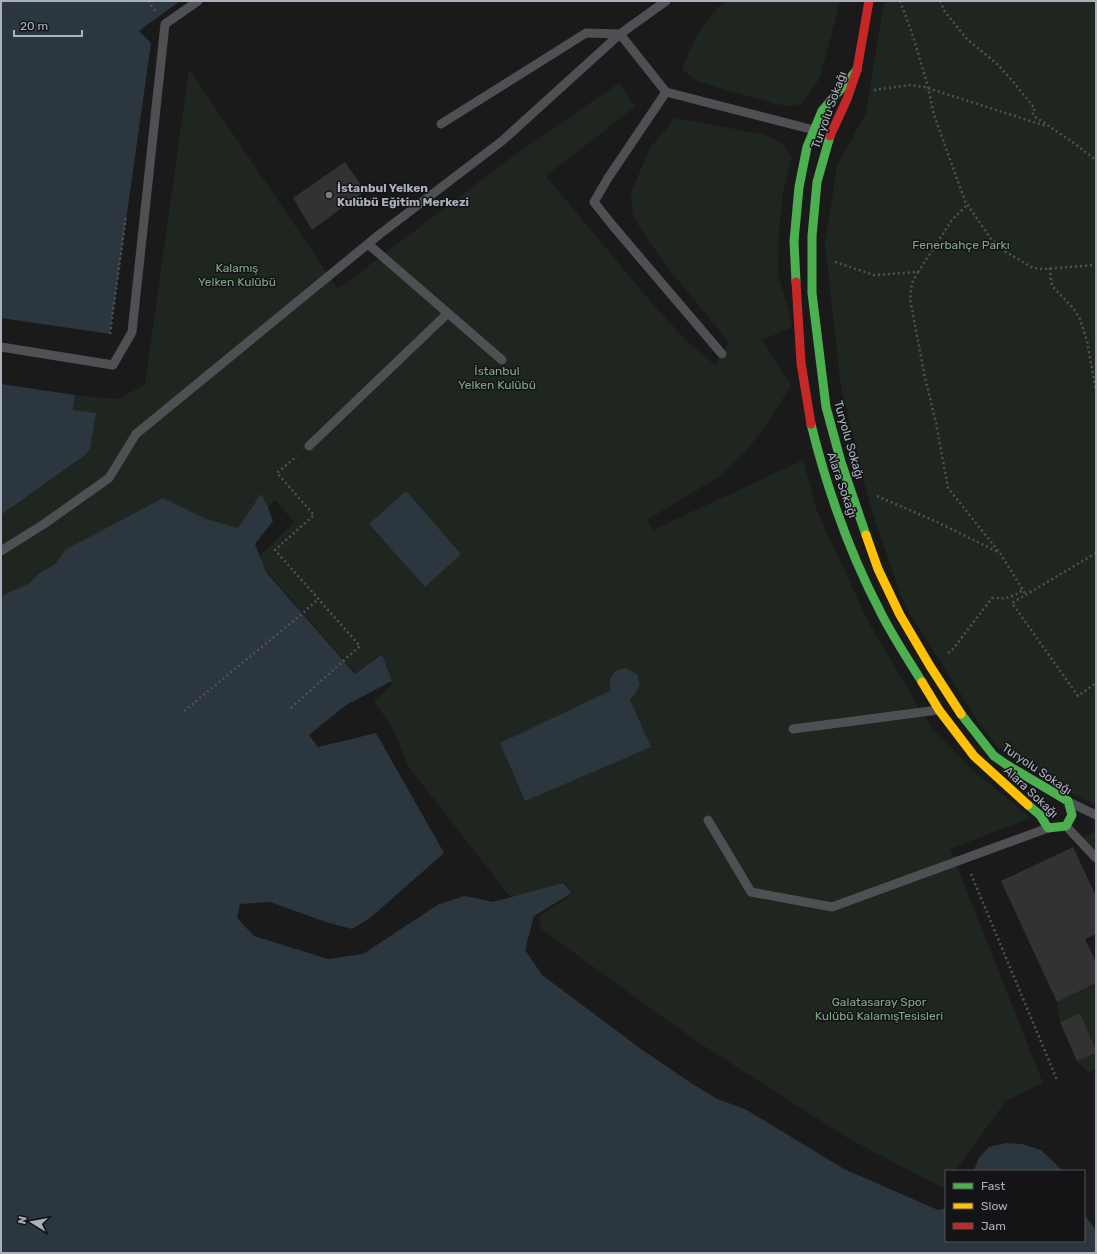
<svg xmlns="http://www.w3.org/2000/svg" width="1097" height="1254" font-family="Rubik,sans-serif">
  <rect width="100%" height="100%" fill="#1a1a1b"/>
  <path fill="#1e261f" d="M725,1H840L820,78L801,104L790,106L775,104L699,82L682,70C692,44 703,19 725,1Z
    M884,1H1096V804L1091,803L1054,785L997,746L979,723L904,604L872,512L841,387L825,244L837,166L866,113Z
    M189,69L338,289L509,159L619,83L635,107L546,176L656,308L688,342L715,365L729,342L676,278L645,236L633,216L631,193L650,148L675,118L762,134L782,143L792,157L783,193L779,231L778,275L789,312L792,327L763,340L760,337L791,385L769,421L747,450L722,475L647,520L653,530L803,460L817,511L868,621L932,729L976,773L1031,818L950,849L1043,1083L1006,1101L955,1171H946V1183L943,1188L849,1139L693,1039L541,929L538,917L574,893L563,882L518,902L507,893L408,766L393,729L374,701L392,684L382,653L356,674L256,559L294,522L275,500L241,536L36,588L1,598V515L13,506L73,410L75,395L119,399L145,384Z
    M1096,831V853L1083,837Z
    M1096,983V1049L1080,1013L1060,1022L1057,1002Z
    M1096,1053V1068L1088,1073L1077,1061Z"/>
  <path fill="#2c363e" d="M1,1H180L139,31L151,43L110,334L1,318Z
    M1,384L75,395L73,410L96,413L90,449L85,455L1,515Z
    M406,491L461,554L425,587L369,524Z
    M261,494L267,505L273,521L255,544L266,572L355,674L382,654L392,681L346,705L309,735L318,747L376,733L444,853L370,918L352,929L326,922L270,902L240,904L237,918L254,936L328,959L363,954L439,904L465,896L493,902L563,883L572,893L534,916L525,950L542,975L641,1049L691,1083L717,1099L745,1109L844,1169L938,1210L946,1208V1241H1084V1214L1096,1230V1253H1V596L30,583L38,574L55,564L65,550L163,498L206,519L238,528Z
    M625,668L637,674L640,685L636,693L630,700L651,747L525,801L500,743L610,691V679L615,671Z
    M1006,1143L1022,1144L1041,1150L1063,1171H974L978,1159L989,1147Z"/>
  <path fill="#323233" d="M345,162L365,191L312,230L293,198Z
    M1073,847L1096,896V934L1085,939L1096,962V983L1057,1002L1001,881Z
    M1080,1013L1096,1049V1053L1077,1061L1060,1022Z"/>
  <g fill="none" stroke-linecap="round" stroke-linejoin="round">
    <path stroke="#505155" stroke-width="2.5" stroke-dasharray="2 3" stroke-linecap="butt" d="M148,1L156,12
      M900,1L912,33L928,87L934,115L965,201L991,239L1006,252L1033,268L1043,269L1096,265
      M940,1L945,12L967,39L997,64L1011,79L1035,109L1032,112L1034,116L1071,141L1096,160
      M874,90L910,85L925,87L946,94L1046,126
      M835,262L874,275L918,272L952,220L967,205
      M1050,268L1051,282L1053,287L1073,308L1080,319L1087,341L1096,391
      M918,272L912,283L910,299L925,378L936,423L948,488L975,522L1000,553L1026,595
      M110,334L126,216
      M877,496L937,522L998,552
      M1096,553L1012,603L1078,696L1096,683
      M948,653L953,649L992,598C1006,599 1011,598 1023,590
      M291,708L360,646L275,550L314,515L277,473L297,456
      M184,711L303,613L318,599
      M971,874L1057,1080"/>
    <path stroke="#4e5054" stroke-width="9" d="M666,92L608,178L594,202L613,226L722,354
      M441,124L586,33L620,34L666,92L814,130
      M368,244L502,360
      M1,347L113,365L132,332L165,24L198,1
      M309,446L448,313
      M1,551L44,524L109,478L136,434L380,234L502,141L620,34L666,1
      M793,729L938,710
      M1071,803L1096,815
      M708,820L751,892L832,907L1048,828
      M1066,826L1096,858"/>
    <path stroke="#4caf50" stroke-width="9" d="M830,136L817,182L812,236V293L826,407L841,462L866,535
      M796,282L794,241L799,187L807,147L822,111L857,70
      M811,424C827,489 850,554 881,613C893,637 908,659 922,682
      M961,714L994,756L1007,765L1068,801L1072,815L1066,826L1048,828L1040,815L1028,805"/>
    <path stroke="#ffc107" stroke-width="9" d="M866,535L878,569L900,615L930,666L961,714
      M922,682L939,710L974,756L1028,805"/>
    <path stroke="#c62828" stroke-width="9" d="M830,136L847,99L857,70L869,1
      M796,282L801,363L811,424"/>
  </g>
  <circle fill="#787c84" stroke="#141417" stroke-width="1.5" cx="329" cy="195" r="4"/>
  <g text-anchor="middle" stroke-width="3" stroke-linejoin="round" paint-order="stroke">
    <g font-size="12" fill="#abb1bc" stroke="#141417">
      <text transform="translate(829 110) rotate(-70)" y="4">Turyolu Sokağı</text>
      <text transform="translate(849 440) rotate(74)" y="4">Turyolu Sokağı</text>
      <text transform="translate(842 485) rotate(71)" y="4">Alara Sokağı</text>
      <text transform="translate(1037 769) rotate(34)" y="4">Turyolu Sokağı</text>
      <text transform="translate(1031 792) rotate(43)" y="4">Alara Sokağı</text>
    </g>
    <g font-size="12" font-weight="bold" fill="#abb1bc" stroke="#141417" text-anchor="start">
      <text x="337" y="192">İstanbul Yelken<tspan x="337" dy="14">Kulübü Eğitim Merkezi</tspan></text>
    </g>
    <g font-size="12" fill="#81a883" stroke="#141417">
      <text x="961" y="249">Fenerbahçe Parkı</text>
      <text x="237" y="272">Kalamış<tspan x="237" dy="14">Yelken Kulübü</tspan></text>
      <text x="497" y="375">İstanbul<tspan x="497" dy="14">Yelken Kulübü</tspan></text>
      <text x="879" y="1006">Galatasaray Spor<tspan x="879" dy="14">Kulübü KalamışTesisleri</tspan></text>
    </g>
  </g>
  <rect width="1097" height="1254" fill="none" stroke="#abb1bc" stroke-width="4"/>
  <rect x="945" y="1170" width="140" height="72" fill="#141417" stroke="#505359"/>
  <rect x="953" y="1183" width="20" height="6" fill="#4caf50" stroke="#505359"/>
  <text x="981" y="1190" font-size="12" fill="#abb1bc">Fast</text>
  <rect x="953" y="1203" width="20" height="6" fill="#ffc107" stroke="#505359"/>
  <text x="981" y="1210" font-size="12" fill="#abb1bc">Slow</text>
  <rect x="953" y="1223" width="20" height="6" fill="#c62828" stroke="#505359"/>
  <text x="981" y="1230" font-size="12" fill="#abb1bc">Jam</text>
  <g transform="translate(32 1222) rotate(281)" stroke="#141417" stroke-width="3" paint-order="stroke">
  <path d="M0-3L7 15L0 10L-7 15Z" fill="#abb1bc"/>
  <text y="-6" font-size="11" font-weight="bold" text-anchor="middle" fill="#abb1bc">N</text>
  </g>
  <path d="M14 30v6h68v-6" fill="none" stroke="#abb1bc" stroke-width="2"/>
  <text x="20" y="30" font-size="12" fill="#abb1bc" stroke="#141417" stroke-width="3" paint-order="stroke">20 m</text>
</svg>
